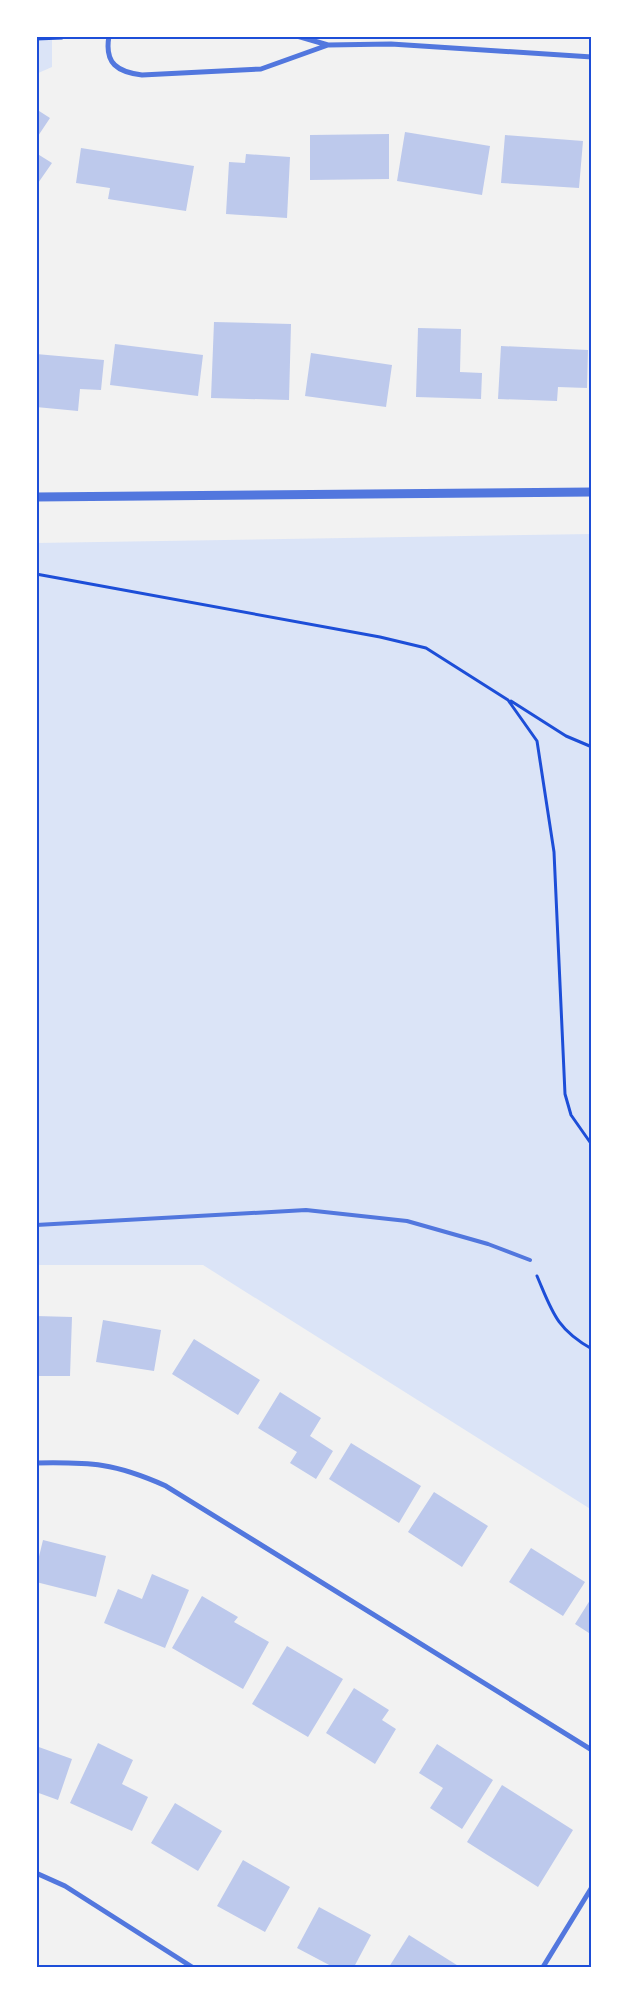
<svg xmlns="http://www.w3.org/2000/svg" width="628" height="2003" font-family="'Alegreya Sans',sans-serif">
  <rect width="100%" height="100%" fill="#f2f2f2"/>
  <path fill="#dbe4f7" d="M36,36H52V67L36,74Z
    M592,534V1510L203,1265H36V543Z"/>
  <path fill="#bdc9ec" d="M36,109L50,118L36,139Z
    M405,132L490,146L482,195L397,181Z
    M389,134V179L310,180V135Z
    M505,135L583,141L579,188L501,183Z
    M81,148L194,166L186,211L108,199L110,188L76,183Z
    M36,153L52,163L36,186Z
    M246,154L290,157L287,218L226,214L229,162L245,163Z
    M214,322L291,324L289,400L211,398Z
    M418,328L461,329L460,372L482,373L481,399L416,397Z
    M115,344L203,355L198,396L110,385Z
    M501,346L588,350L587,388L558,387L557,401L498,399Z
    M311,353L392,365L386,407L305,396Z
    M36,354L104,360L101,390L80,389L78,411L36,407Z
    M36,1316L72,1317L70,1376H36Z
    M103,1320L161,1330L154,1371L96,1362Z
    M194,1339L260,1380L238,1415L172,1374Z
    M280,1392L321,1418L310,1436L333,1451L316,1479L290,1463L297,1452L258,1428Z
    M351,1443L421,1486L399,1523L329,1479Z
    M434,1492L488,1526L462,1567L408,1532Z
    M43,1540L106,1556L96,1597L36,1582V1569Z
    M531,1548L585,1582L563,1616L509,1582Z
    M152,1574L189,1590L165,1648L104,1623L118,1589L142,1599Z
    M202,1596L238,1617L234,1622L269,1642L243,1689L172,1648Z
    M592,1597V1635L575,1624Z
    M287,1646L343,1679L308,1737L252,1704Z
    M354,1688L389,1710L382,1720L396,1729L375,1764L326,1733Z
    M98,1743L133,1760L122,1784L148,1797L132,1831L70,1803Z
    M437,1744L493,1780L462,1829L430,1808L443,1788L419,1773Z
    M36,1746L72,1759L58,1800L36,1792Z
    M502,1785L573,1830L538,1887L467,1842Z
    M175,1803L222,1831L198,1871L151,1843Z
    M243,1860L290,1887L265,1932L217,1906Z
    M319,1907L371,1935L354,1967H333L297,1948Z
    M409,1935L460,1967H389Z"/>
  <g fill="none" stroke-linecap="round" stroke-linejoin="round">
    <path stroke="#1d4ed8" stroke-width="3" d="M36,39L62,38
      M36,574L380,637L426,648L508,700L537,741L554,852L565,1094L571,1115L592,1145
      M511,701L566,736L592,747
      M537,1276C552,1311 556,1329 592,1349"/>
    <path stroke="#5277de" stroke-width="4" d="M36,1225L306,1210L407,1221L488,1244L530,1260"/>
    <path stroke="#5277de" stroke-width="5" d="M109,36C104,64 118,72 142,75L261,69L328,45L391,44L592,57
      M297,36L328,45
      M36,1463C91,1462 115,1463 166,1486L592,1750
      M36,1873L65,1886L192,1967
      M543,1967L592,1887"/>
    <path stroke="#5277de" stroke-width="9" d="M36,497L592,492"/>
  </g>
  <rect width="628" height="2003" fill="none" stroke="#ffffff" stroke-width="75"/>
  <rect x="38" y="38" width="552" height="1928" fill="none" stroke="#1d4ed8" stroke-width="2"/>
</svg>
